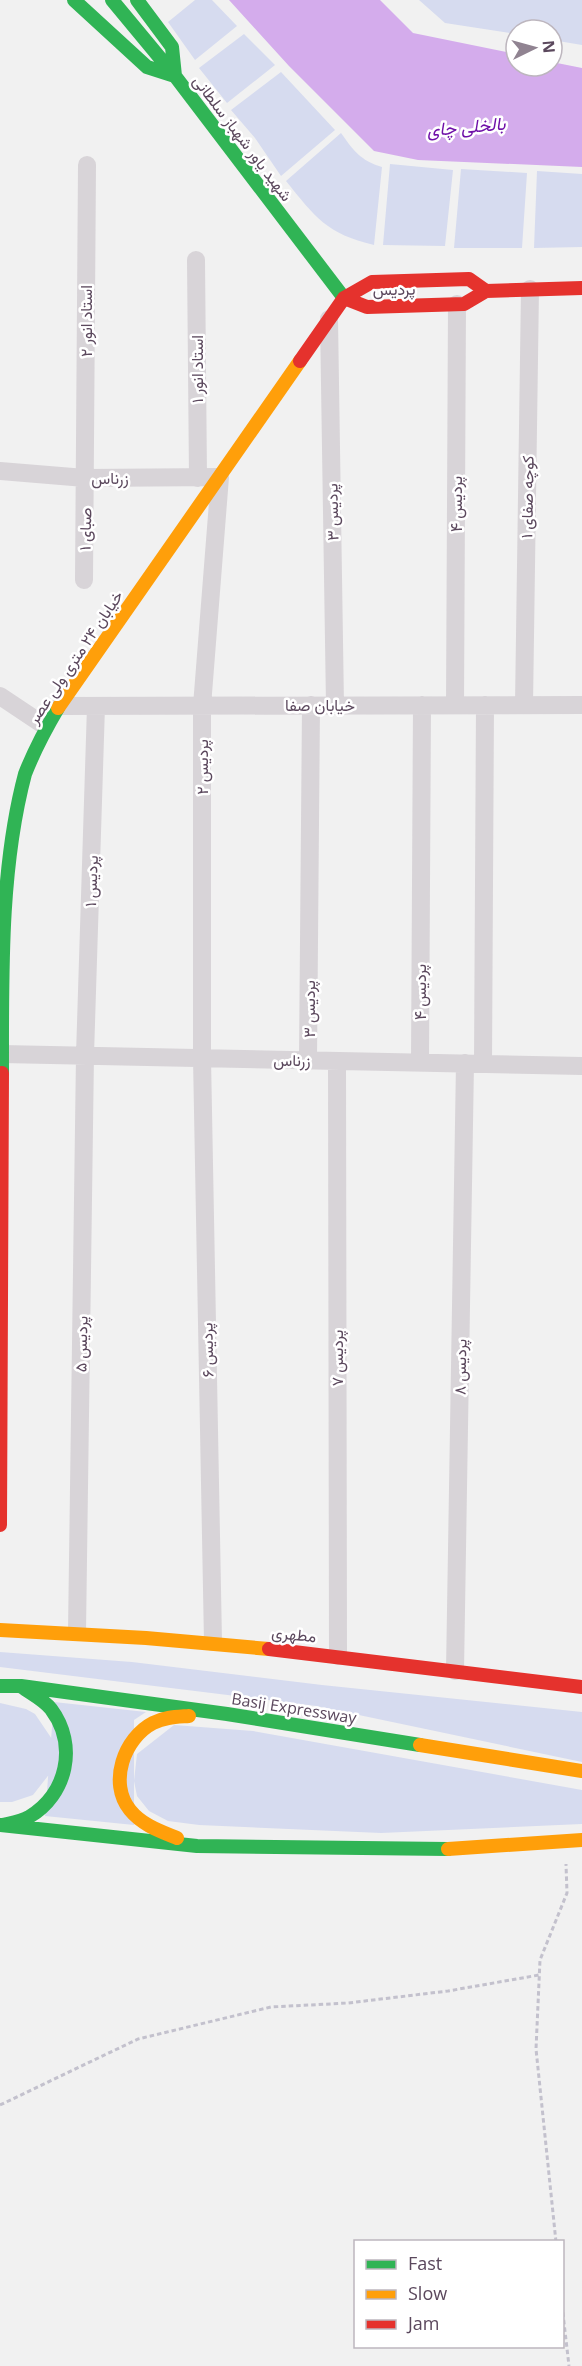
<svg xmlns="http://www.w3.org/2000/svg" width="582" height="2366" font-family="'Open Sans',Vazirmatn,sans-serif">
  <rect width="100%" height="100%" fill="#f1f1f1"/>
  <path fill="#d6dbef" d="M195,0H212L237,26L195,60L168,22Z
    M419,0H582V45L552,40V30H516V34L445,23Z
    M244,34L275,65L227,103L199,68Z
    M281,72L335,130L281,176L255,138L231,110Z
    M341,133C353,150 361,161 382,167L374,245C327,234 315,217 286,181Z
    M390,164L453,170L445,246L383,245Z
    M461,169L527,173L522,248H454Z
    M537,171L582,174V247L534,248Z
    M0,1652L132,1662L322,1685L582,1712V1762L316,1706L0,1667Z
    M54,1702L146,1712L134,1720V1825L45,1816Z
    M0,1703L26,1709L35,1714L54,1742L51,1772L33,1795L12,1802H0Z
    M174,1725L253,1731L582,1790V1824L381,1833L199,1825L168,1821L149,1811L137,1796L134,1781L137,1754Z"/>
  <path fill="#d4acec" d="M229,0H380L413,33L516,54V66H552V62L582,68V167L418,160L374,151L289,66Z"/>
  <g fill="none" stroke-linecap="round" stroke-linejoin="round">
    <path stroke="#c3c1cd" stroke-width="3" stroke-dasharray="4.5 3" stroke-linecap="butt" d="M0,2105L138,2039L271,2007L348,2003L448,1991L539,1975
      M556,2242L536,2049L540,1960L567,1893L566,1864
      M562,2305L569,2366"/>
    <path stroke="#d8d4d8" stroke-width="18" d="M196,260L198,478
      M329,319L335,705
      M0,471L85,478L220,477L202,706V1058L213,1642
      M84,580L87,165
      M0,696L45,726
      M455,705L457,304
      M524,705L530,289
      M59,706L582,705
      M2,1054L582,1066
      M308,1060L311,705
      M337,1061L338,1656
      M420,1062L422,705
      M483,1064L485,705
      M77,1632L85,1055L96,706
      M455,1671L465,1063"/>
    <path stroke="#30b455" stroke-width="14" d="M74,0L147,67L175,76L172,47L137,0
      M112,0L175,76L344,298
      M2,1073C2,975 0,868 25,774C34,751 45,730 58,708
      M0,1686H21L227,1714L420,1745
      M0,1825L197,1846L448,1849
      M2,1825C11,1823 21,1822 29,1817C67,1795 78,1745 51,1709C44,1700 32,1694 22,1687"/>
    <path stroke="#ff9f0a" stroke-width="14" d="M58,708L300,361
      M0,1630L146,1638L269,1649
      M420,1745L582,1771
      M177,1838C160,1831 142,1825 130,1810C108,1783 124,1738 153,1723C165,1717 176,1717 189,1716
      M448,1849L582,1840"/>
    <path stroke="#e5322d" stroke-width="14" d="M344,298L367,307L464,304L486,291L582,288
      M300,361L344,298L372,282L469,279L486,291
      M0,1525L2,1073
      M269,1649L582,1687"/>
  </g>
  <g text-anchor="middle" stroke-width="5" stroke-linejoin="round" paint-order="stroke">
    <g font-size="16" fill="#5b485d" stroke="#fff">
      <text transform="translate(243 138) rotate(53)" y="6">شهید یاور شهباز سلطانی</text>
      <text transform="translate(394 289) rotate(-1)" y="6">پردیس</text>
      <text transform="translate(86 321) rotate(-90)" y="6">استاد انور ۲</text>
      <text transform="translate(197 369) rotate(-90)" y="6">استاد انور ۱</text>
      <text x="110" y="484">زرناس</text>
      <text transform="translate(527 497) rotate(-89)" y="6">کوچه صفای ۱</text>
      <text transform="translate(456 504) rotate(-90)" y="6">پردیس ۴</text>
      <text transform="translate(332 512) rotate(-91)" y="6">پردیس ۳</text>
      <text transform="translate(85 529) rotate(-89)" y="6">صبای ۱</text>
      <text transform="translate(75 657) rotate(-56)" y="6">خیابان ۲۴ متری ولی عصر</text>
      <text x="320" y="711">خیابان صفا</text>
      <text transform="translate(202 767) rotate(-90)" y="6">پردیس ۲</text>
      <text transform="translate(91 881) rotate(-88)" y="6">پردیس ۱</text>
      <text transform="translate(420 992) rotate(-90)" y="6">پردیس ۴</text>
      <text transform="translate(309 1009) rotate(-90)" y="6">پردیس ۳</text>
      <text transform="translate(292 1060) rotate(1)" y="6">زرناس</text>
      <text transform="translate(81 1344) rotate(-89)" y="6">پردیس ۵</text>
      <text transform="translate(207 1350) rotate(-91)" y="6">پردیس ۶</text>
      <text transform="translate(337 1358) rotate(-90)" y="6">پردیس ۷</text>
      <text transform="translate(460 1367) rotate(-89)" y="6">پردیس ۸</text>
      <text transform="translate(294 1634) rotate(6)" y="6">مطهری</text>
      <text transform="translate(294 1708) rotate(9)" y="6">Basij Expressway</text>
    </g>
    <g font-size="18" font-style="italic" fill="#6f10a8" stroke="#fff">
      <text transform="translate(466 127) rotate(-5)" y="6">بالخلی چای</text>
    </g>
  </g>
  <rect x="354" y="2240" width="210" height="108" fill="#ffffff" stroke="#bdb6be" stroke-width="1.5"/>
  <rect x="366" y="2260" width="30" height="9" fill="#30b455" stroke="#bdb6be" stroke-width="1.5"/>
  <text x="408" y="2270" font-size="18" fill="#5b485d">Fast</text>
  <rect x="366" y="2290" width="30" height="9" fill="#ff9f0a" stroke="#bdb6be" stroke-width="1.5"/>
  <text x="408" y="2300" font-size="18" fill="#5b485d">Slow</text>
  <rect x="366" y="2320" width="30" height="9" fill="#e5322d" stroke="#bdb6be" stroke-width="1.5"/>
  <text x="408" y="2330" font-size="18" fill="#5b485d">Jam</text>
  <g transform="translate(534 48) rotate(85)"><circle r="28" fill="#ffffff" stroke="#bdb6be" stroke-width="1.5"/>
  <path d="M0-4.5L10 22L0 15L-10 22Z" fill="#908391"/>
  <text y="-9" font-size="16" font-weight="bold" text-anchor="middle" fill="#5b485d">N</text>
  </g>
</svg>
